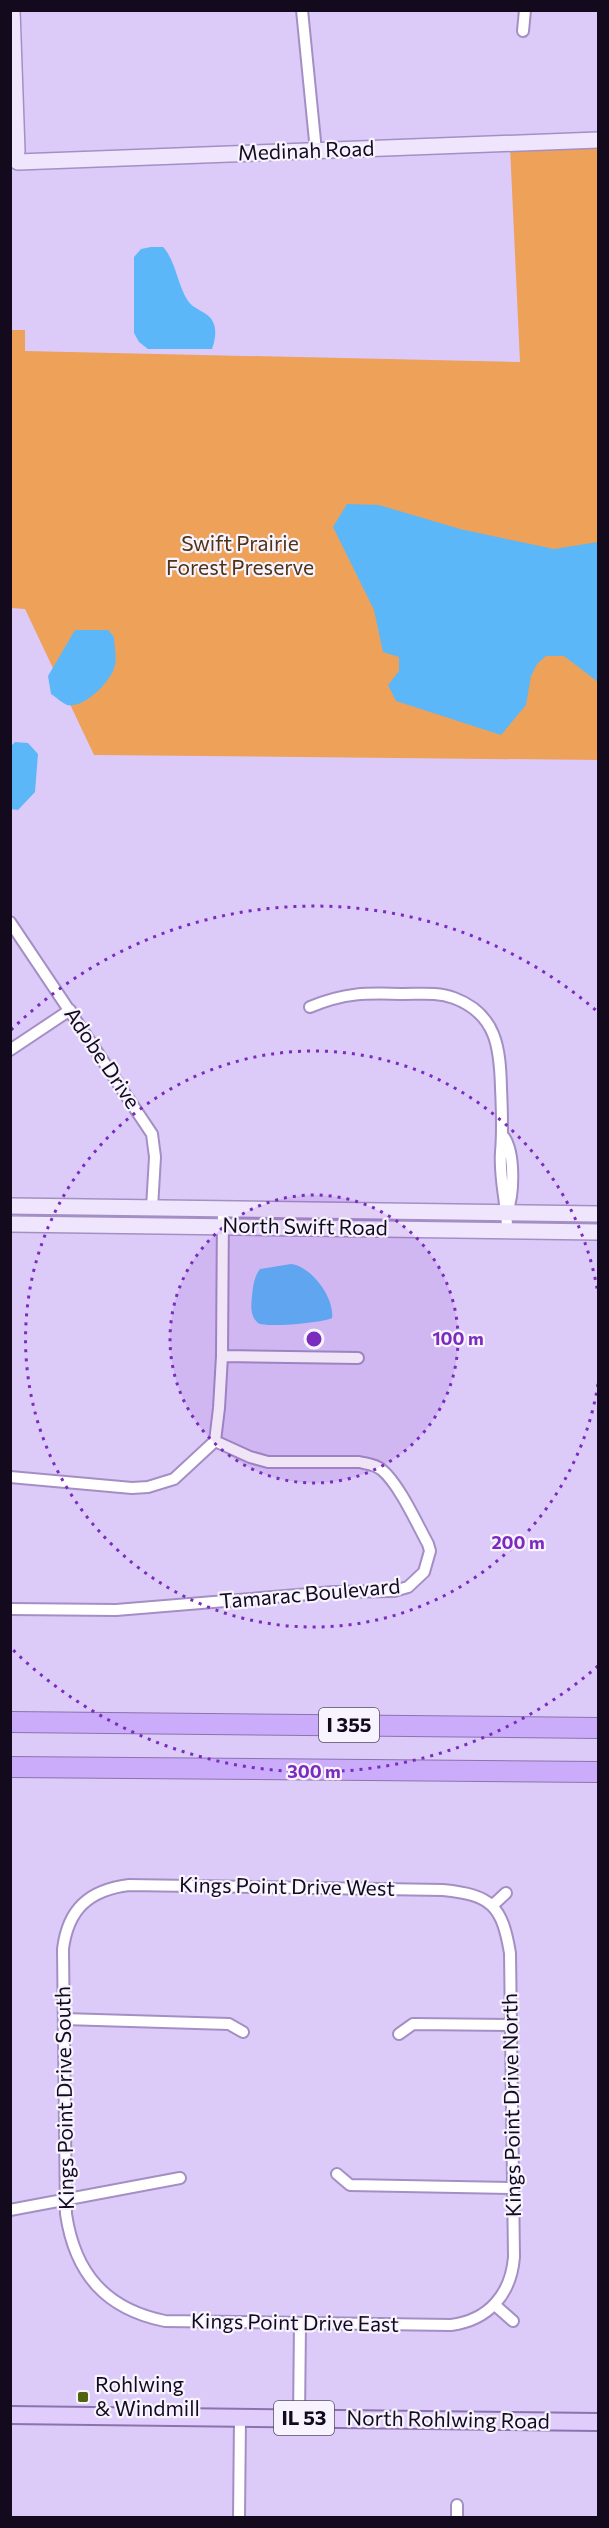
<svg xmlns="http://www.w3.org/2000/svg" width="609" height="2528" font-family="Commissioner,sans-serif">
  <rect width="100%" height="100%" fill="#dccbf9"/>
  <path fill="#eea159" d="M510,147H598V760L94,755L25,609L11,608V330H25V351L520,362Z"/>
  <path fill="#5cb7f8" d="M151,247H163C176,261 177,284 188,301C194,310 209,312 213,322C217,330 215,341 212,349H148L139,342L134,333V257L141,249Z
    M347,504L379,505L460,529L554,549L598,542V682L564,656H546L537,664L531,676L526,705L501,735L396,701L388,685L399,671V657L383,652L374,610L333,527Z
    M75,630H108L114,637C114,645 117,657 115,665C112,681 84,709 67,705C62,703 56,697 51,694L48,676Z
    M15,742L28,743L38,754L35,792L18,810L10,809L11,746Z
    M291,1264C311,1266 335,1298 332,1318C323,1323 264,1328 258,1323C250,1316 251,1305 252,1296C253,1286 254,1277 260,1269Z"/>
  <g fill="none" stroke-linecap="round" stroke-linejoin="round">
    <g stroke="#a48fc5" stroke-width="14">
      <path id="street" d="M302,10L316,151
        M523,31L525,10
        M10,922L152,1134L155,1157L152,1208
        M310,1007C346,992 367,993 404,994C421,994 438,992 454,998C497,1014 500,1049 501,1088C502,1110 503,1130 501,1152C499,1179 507,1203 507,1229
        M10,1050L70,1010
        M504,1137C515,1153 514,1194 507,1212
        M222,1356L358,1358
        M10,1477L132,1488L148,1487L174,1479L215,1441L219,1408L222,1356L223,1209
        M10,1609L116,1610L334,1592L394,1591L408,1587L424,1572L430,1551L428,1544C417,1524 399,1484 382,1470C375,1464 367,1464 359,1462H268L250,1457L215,1441
        M129,1885L443,1890C492,1895 502,1906 510,1953L514,2257C511,2294 489,2320 451,2325L165,2321C106,2309 75,2274 66,2214L63,1949C68,1909 89,1890 129,1885Z
        M493,1905L506,1893
        M64,2019L229,2024L243,2032
        M399,2034L413,2024L511,2025
        M337,2174L350,2185L513,2188
        M10,2210L180,2178
        M496,2306L513,2321
        M299,2418L300,2323
        M457,2505V2518
        M239,2518L240,2418"/>
    </g>
    <g stroke="#a48fc5" stroke-width="18">
      <path id="secondary" d="M12,10L17,151L15,160L18,162L598,140
        M10,1206L598,1214
        M10,1224L598,1232"/>
    </g>
    <g stroke="#8b73ad" stroke-width="20">
      <path id="primary" d="M10,2415L598,2422"/>
    </g>
    <g stroke="#8b73ad" stroke-width="22">
      <path id="highway" d="M10,1722L598,1728
        M10,1767L598,1772"/>
    </g>
    <use href="#street" stroke="#fff" stroke-width="10"/>
    <use href="#secondary" stroke="#efe6fe" stroke-width="15"/>
    <use href="#primary" stroke="#e0cdfc" stroke-width="16"/>
    <use href="#highway" stroke="#cbacfa" stroke-width="20"/>
  </g>
  <circle cx="314" cy="1339" r="144" fill="#7b2cbf" fill-opacity=".12"/>
  <g fill="none" stroke="#7b2cbf" stroke-width="3" stroke-dasharray="3 6">
    <circle cx="314" cy="1339" r="144"/>
    <path d="M598 1384A288 288 0 1 1 598 1294"/>
    <path d="M598 1666A433 433 0 0 1 11 1648M11 1030A433 433 0 0 1 598 1012"/>
  </g>
  <rect fill="#51640d" stroke="#f7f3ff" stroke-width="2" x="77" y="2391" width="12" height="12" rx="3"/>
  <g text-anchor="middle" stroke-width="4.5" stroke-linejoin="round" paint-order="stroke">
    <g fill="#f7f3ff" stroke="#575062" stroke-width="1.5">
      <rect x="319" y="1708" width="60" height="34" rx="4.5"/>
      <rect x="274" y="2401" width="60" height="34" rx="4.5"/>
    </g>
    <g font-size="20" font-weight="bold" fill="#130a1e">
      <text x="349" y="1732">I 355</text>
      <text x="304" y="2425">IL 53</text>
    </g>
    <g font-size="21" fill="#130a1e" stroke="#f7f3ff">
      <text transform="translate(306 151) rotate(-2)" y="7">Medinah Road</text>
      <text transform="translate(102 1058) rotate(56)" y="7">Adobe Drive</text>
      <text transform="translate(305 1227) rotate(1)" y="7">North Swift Road</text>
      <text transform="translate(310 1594) rotate(-5)" y="7">Tamarac Boulevard</text>
      <text transform="translate(287 1887) rotate(1)" y="7">Kings Point Drive West</text>
      <text transform="translate(65 2098) rotate(-91)" y="7">Kings Point Drive South</text>
      <text transform="translate(512 2105) rotate(-91)" y="7">Kings Point Drive North</text>
      <text transform="translate(295 2323) rotate(1)" y="7">Kings Point Drive East</text>
      <text transform="translate(448 2420) rotate(1)" y="7">North Rohlwing Road</text>
    </g>
    <g font-size="21" fill="#513213" stroke="#f7f3ff">
      <text x="240" y="551">Swift Prairie<tspan x="240" dy="24">Forest Preserve</tspan></text>
    </g>
    <g font-size="21" fill="#130a1e" stroke="#f7f3ff" text-anchor="start">
      <text x="95" y="2392">Rohlwing<tspan x="95" dy="24">&amp; Windmill</tspan></text>
    </g>
  </g>
  <circle cx="314" cy="1339" r="9" fill="#7b2cbf" stroke="#f7f3ff" stroke-width="3"/>
  <g font-size="18" text-anchor="middle" font-weight="bold" fill="#7b2cbf" stroke="#f7f3ff" stroke-width="4.5" stroke-linejoin="round" paint-order="stroke">
    <text x="458" y="1345">100 m</text>
    <text x="518" y="1549">200 m</text>
    <text x="314" y="1778">300 m</text>
  </g>
  <rect width="609" height="2528" fill="none" stroke="#130a1e" stroke-width="24"/>
</svg>
